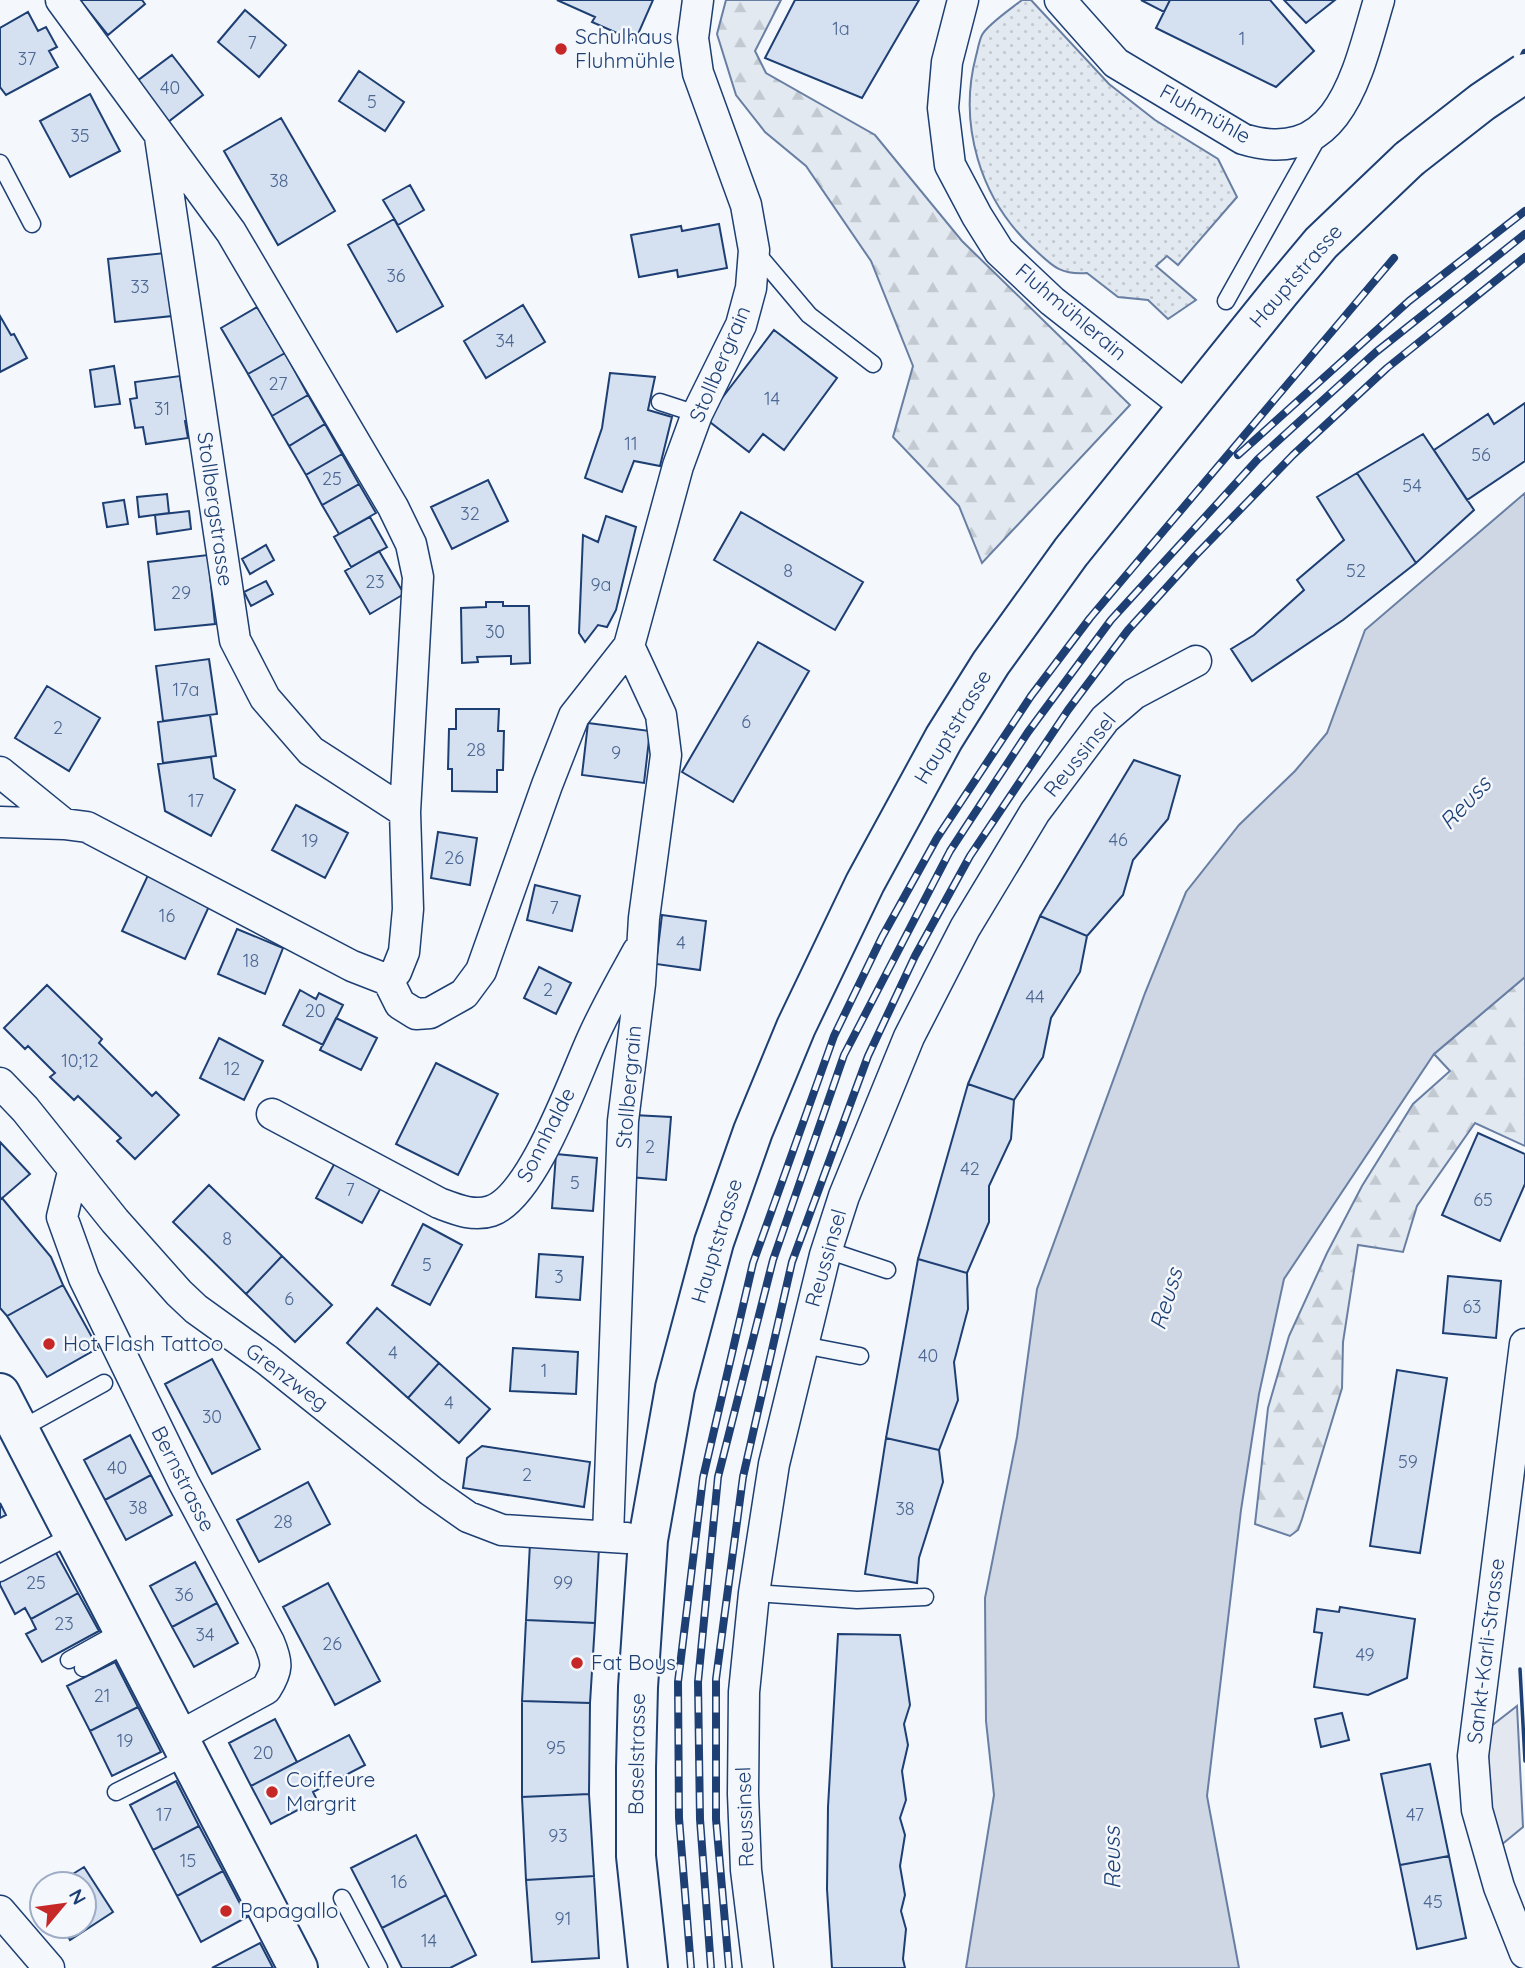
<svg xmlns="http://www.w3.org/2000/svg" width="1525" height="1968" font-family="Quicksand,sans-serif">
  <defs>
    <pattern id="grass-dots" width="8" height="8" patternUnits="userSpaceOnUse" patternTransform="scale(1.75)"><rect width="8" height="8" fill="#e3e9f0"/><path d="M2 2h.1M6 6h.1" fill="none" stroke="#c2c9d1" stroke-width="1.8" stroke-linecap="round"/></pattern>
    <pattern id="forest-firs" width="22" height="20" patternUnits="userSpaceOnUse" patternTransform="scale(1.75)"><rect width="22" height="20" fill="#e3e9f0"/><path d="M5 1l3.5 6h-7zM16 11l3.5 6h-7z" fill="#c2c9d1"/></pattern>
  </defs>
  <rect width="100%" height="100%" fill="#f4f7fb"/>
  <path fill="url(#grass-dots)" stroke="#687fa3" stroke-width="2" d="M1022,0H1031L1109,84L1155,120L1218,159L1237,197L1178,265L1167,256L1156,266L1196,300L1168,319L1148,300L1118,297L1087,273C1058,275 1052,265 1032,247C980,199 958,124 976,56C978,49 979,41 982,35C987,25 1012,8 1022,0Z"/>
  <path fill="url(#forest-firs)" stroke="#687fa3" stroke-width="2" d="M726,0H781L755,51L766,73L875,135L962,241L1130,405L982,563L959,506L893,437L913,366L871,261L806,166L765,132L736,95L717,34Z
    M1525,977V1146L1475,1123L1417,1206L1403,1252L1358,1245L1343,1342L1342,1388L1302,1519L1298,1530L1290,1536L1255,1524L1268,1408L1289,1336L1327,1253L1362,1186L1413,1104L1450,1071L1434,1054Z"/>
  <path fill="#e3e8f0" stroke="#687fa3" stroke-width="2" d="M1517,1706L1523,1827L1500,1846L1490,1800L1488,1764L1490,1727Z"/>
  <path fill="#cfd7e4" stroke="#687fa3" stroke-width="2" d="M1525,493V977L1434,1054L1284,1279L1259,1394L1241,1510L1207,1796L1239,1968H966L994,1795L986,1721L985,1598L1017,1437L1037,1289L1145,993L1186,892L1239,825L1295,771L1327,733L1365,630Z"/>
  <path fill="#d5e0f0" stroke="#1d3f73" stroke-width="2" d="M80,0H142L145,4L108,35Z
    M557,0H653L635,41L592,22L595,17Z
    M795,0H919L862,98L765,58Z
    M1141,0H1170L1164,12Z
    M1170,0H1270L1314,51L1276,87L1156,28Z
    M1284,0H1335L1306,23Z
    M245,10L286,45L259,77L218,42Z
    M28,12L38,31L46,27L57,47L49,51L58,67L6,95L0,87V28Z
    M172,55L203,95L168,122L137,81Z
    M359,71L404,102L385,131L339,101Z
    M90,94L120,151L70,177L40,121Z
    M281,118L335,211L278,245L224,151Z
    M410,185L424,210L398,225L383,200Z
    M394,219L443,306L397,332L348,245Z
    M719,224L727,268L678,277L677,270L639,277L631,235L681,226L682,231Z
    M165,253L172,316L115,322L108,259Z
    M523,305L545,342L486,378L464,341Z
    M257,307L285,353L248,374L221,328Z
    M0,316L11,335L14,334L27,358L0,372Z
    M774,330L837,378L784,450L763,434L749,452L706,419Z
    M285,353L308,395L272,416L248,374Z
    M114,366L120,404L95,407L90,370Z
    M610,373L655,377L648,410L672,417L660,466L634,461L622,492L585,478L602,428Z
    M180,376L182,391H189L193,420L185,421L188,438L146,444L143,427L135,428L130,399L137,398L135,382Z
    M308,395L325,424L289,446L272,416Z
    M1525,403V461L1467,500L1434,450L1488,414L1494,424Z
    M325,424L342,454L306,475L289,446Z
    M1423,434L1474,510L1416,563L1357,473Z
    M342,454L359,484L322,505L306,475Z
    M1357,473L1416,563L1343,620L1252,681L1231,649L1254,635L1304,590L1297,580L1344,540L1317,497Z
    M488,480L508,521L452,549L431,507Z
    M359,484L376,513L339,534L322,505Z
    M167,494L169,513L139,517L137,497Z
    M124,500L128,524L107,527L103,503Z
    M189,511L191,529L157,534L155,515Z
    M741,512L863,582L835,630L714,560Z
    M606,516L636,527L616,610L607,627L598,625L585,642L579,633L583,535L598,542Z
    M370,517L387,547L351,567L334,537Z
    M266,545L274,560L250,574L242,559Z
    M379,551L404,594L370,614L345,571Z
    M208,555L215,624L155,630L148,562Z
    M266,581L273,594L251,606L244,592Z
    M486,602H503V606H529L530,663L511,664V656L477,657L478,662L462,663L461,608L486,607Z
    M758,642L809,671L733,802L682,772Z
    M209,659L217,714L163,721L156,666Z
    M47,686L100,718L69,771L15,738Z
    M456,709H499L498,731H504L503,770H497V792L452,791V769H448L449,729H456Z
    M210,715L216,756L163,763L158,722Z
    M588,723L650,731L644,783L582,775Z
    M211,757L214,778L235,790L211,836L165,811L158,764Z
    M1134,760L1180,776L1168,819L1133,860L1123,895L1087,936L1040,916Z
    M296,805L348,833L325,878L272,850Z
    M438,832L477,838L470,885L431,878Z
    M149,873L211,902L185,959L122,931Z
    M535,885L580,896L572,931L527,920Z
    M662,915L706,921L700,970L656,964Z
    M1040,916L1087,936L1080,972L1051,1018L1043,1057L1014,1100L968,1084Z
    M237,929L283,948L265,994L218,974Z
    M539,967L571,983L556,1014L524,998Z
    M47,985L102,1039L99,1043L152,1096L156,1092L179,1115L135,1159L117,1141L121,1138L78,1096L74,1100L50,1077L55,1073L28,1046L25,1049L4,1028Z
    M300,990L316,999L319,993L343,1005L323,1045L283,1025Z
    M336,1018L377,1038L361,1070L320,1050Z
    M219,1038L263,1061L244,1100L200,1078Z
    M436,1063L498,1094L458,1175L396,1144Z
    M968,1084L1014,1100L1011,1139L989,1186V1222L967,1273L918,1259Z
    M633,1115L671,1117L666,1180L629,1177Z
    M1478,1133L1525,1154V1184L1500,1241L1442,1215Z
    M0,1142L30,1174L0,1200Z
    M556,1154L597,1158L593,1211L552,1208Z
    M338,1157L384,1182L362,1223L316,1198Z
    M209,1185L282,1256L246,1294L173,1222Z
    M2,1198L51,1257L63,1285L7,1316L0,1308V1200Z
    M423,1224L462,1245L430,1305L392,1285Z
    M539,1254L583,1257L580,1300L536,1297Z
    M282,1256L332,1305L295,1342L246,1294Z
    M918,1259L967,1273L968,1309L954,1362L958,1400L939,1450L886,1438Z
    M1448,1276L1501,1281L1496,1338L1443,1333Z
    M63,1285L98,1348L47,1377L7,1316Z
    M377,1308L439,1363L408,1398L347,1343Z
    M513,1348L578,1352L576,1394L510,1391Z
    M212,1359L260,1449L212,1474L165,1384Z
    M439,1363L490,1409L459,1443L408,1398Z
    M1397,1370L1447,1378L1420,1553L1370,1546Z
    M130,1435L151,1475L105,1500L84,1460Z
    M886,1438L939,1450L943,1482L919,1558L917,1583L865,1574Z
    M482,1446L590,1462L584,1507L463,1488L467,1458Z
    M151,1475L172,1515L126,1540L105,1500Z
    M308,1482L330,1524L259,1562L237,1520Z
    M0,1503L6,1515L0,1518Z
    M530,1543L599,1547L595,1623L526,1620Z
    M55,1551L78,1593L31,1619L25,1608L15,1614L0,1585V1581Z
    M195,1562L217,1603L172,1627L150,1586Z
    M328,1583L380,1681L335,1705L283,1607Z
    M78,1593L99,1631L42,1662L26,1634L36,1629L31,1619Z
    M217,1603L238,1643L194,1667L172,1627Z
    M1340,1607L1415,1619L1407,1678L1368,1695L1314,1687L1322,1633L1314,1632L1317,1609L1339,1612Z
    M526,1620L595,1623L590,1703L522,1701Z
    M838,1634L900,1635L910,1705L904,1724L908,1745L902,1771L906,1800L900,1818L905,1835L900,1866L905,1895L901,1911L906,1929L903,1959L905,1968H832L827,1889L828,1807Z
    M115,1662L138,1707L90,1731L67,1686Z
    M522,1701L590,1703L589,1794L522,1797Z
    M138,1707L161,1752L112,1776L90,1731Z
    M1342,1713L1349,1740L1321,1747L1315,1719Z
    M275,1719L297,1762L251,1786L229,1743Z
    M349,1735L365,1765L313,1792L317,1800L271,1824L251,1786Z
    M1430,1764L1449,1856L1400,1865L1381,1774Z
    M176,1781L199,1826L153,1850L130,1805Z
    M589,1794L594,1876L526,1880L522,1797Z
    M199,1826L223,1871L177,1896L153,1850Z
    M416,1835L446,1895L382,1928L351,1868Z
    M1449,1856L1466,1938L1417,1949L1400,1865Z
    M84,1867L113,1912L70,1940L62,1926H84V1884H57Z
    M223,1871L247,1917L201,1942L177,1896Z
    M594,1876L599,1958L532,1962L526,1880Z
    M446,1895L476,1955L450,1968H402L382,1928Z
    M260,1943L273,1968H212Z"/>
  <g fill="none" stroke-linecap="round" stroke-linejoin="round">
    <g stroke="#1d3f73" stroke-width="19">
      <path id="lane" d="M0,163L32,224
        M754,250L809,315L873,364
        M1226,301L1319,135
        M660,402L697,414
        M827,1250L887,1270
        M803,1345L860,1356
        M19,1430L104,1383
        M0,1573L74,1534
        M754,1593L857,1600L925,1597
        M69,1660L123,1630
        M83,1668L129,1643
        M116,1792L188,1756
        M342,1898L379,1968"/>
    </g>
    <g stroke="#1d3f73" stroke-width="33">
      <path id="street" d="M963,0L947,62L943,108L950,165L977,216L999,251L1052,301L1188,408
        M1060,0L1116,63L1243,139C1341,169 1358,70 1379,0
        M160,137L235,640L265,698L311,751L405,812
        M0,772L64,824
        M0,822L64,824L87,827L352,966L388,980L396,972L404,952L408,909L405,812L418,577L411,544L393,507L231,232L61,0
        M388,980L400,1004L416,1014L430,1013L464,994L481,971L547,785L574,716L629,646L678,466L697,414L741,325L751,288L754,250L746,205L698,73L693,38L698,0
        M0,1083L25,1109L115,1221L179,1293L196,1309L267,1360L431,1491L468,1517L502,1530L627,1538
        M272,1114L439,1203C455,1209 473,1217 491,1211C533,1197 574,1078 593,1037C606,1008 622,980 638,951
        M73,1172L62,1217L84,1278L184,1483L269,1642C278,1663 278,1670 266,1689L178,1737
        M1525,1344L1473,1756L1477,1810L1499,1887L1525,1953
        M608,1536L623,1121L640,984L644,918L666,755L661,715L629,646
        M0,1911L49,1968
        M758,1968L746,1870L743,1794L744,1692L754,1593L774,1464L825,1255L844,1196L909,1037L965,928L1035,812L1105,719L1134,694L1196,661"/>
    </g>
    <g stroke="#1d3f73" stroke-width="42">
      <path id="secondary" d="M0,1393L298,1968"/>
    </g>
    <g stroke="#1d3f73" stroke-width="42">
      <path id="primary" d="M648,1968L636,1856V1768L638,1687L648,1540L675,1388L714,1242L753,1131L796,1027L865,883L944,738L991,663L1071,552L1280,292L1321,243L1409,159"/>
    </g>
    <use href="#lane" stroke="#f4f7fb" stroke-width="16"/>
    <use href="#street" stroke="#f4f7fb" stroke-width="30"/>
    <use href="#secondary" stroke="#f4f7fb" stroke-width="38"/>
    <use href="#primary" stroke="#f4f7fb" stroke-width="38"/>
    <g stroke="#1d3f73" stroke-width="8">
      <path id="rail" d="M1516,72L1525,53
        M1238,455L1409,301L1525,211
        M691,1968L679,1818L678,1682L703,1478L753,1263L834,1036L882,937L937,838L1031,696L1090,618L1394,258
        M711,1968L700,1819L698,1682L718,1477L773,1260L844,1055L950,851L1028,732L1111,620L1258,459L1376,352L1525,234
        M729,1968L716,1819V1679L743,1477L792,1262L868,1056L915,956L970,856L1068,710L1128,630L1195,556L1293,455L1387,368L1525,257"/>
    </g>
    <use href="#rail" stroke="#f4f7fb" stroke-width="5" stroke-dasharray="16" stroke-linecap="butt"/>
    <g stroke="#1d3f73" stroke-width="42" stroke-linecap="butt">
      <path id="primary-bridge" d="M1409,159L1482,102L1525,73"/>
    </g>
    <use href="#primary-bridge" stroke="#f4f7fb" stroke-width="38"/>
    <path stroke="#1d3f73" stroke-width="3.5" d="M1520,1669L1525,1761"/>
  </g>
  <g fill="#c62828" stroke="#f4f7fb" stroke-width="2.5">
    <circle cx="561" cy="49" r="7"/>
    <circle cx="49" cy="1344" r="7"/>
    <circle cx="577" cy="1663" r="7"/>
    <circle cx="272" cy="1792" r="7"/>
    <circle cx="226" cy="1911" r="7"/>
  </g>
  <g text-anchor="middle" stroke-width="5" stroke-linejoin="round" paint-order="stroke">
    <g font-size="18" fill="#4b6792">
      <text x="841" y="35">1a</text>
      <text x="1242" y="45">1</text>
      <text x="252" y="49">7</text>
      <text x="27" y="65">37</text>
      <text x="170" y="94">40</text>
      <text x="372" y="108">5</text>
      <text x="80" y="142">35</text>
      <text x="279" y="187">38</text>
      <text x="396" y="282">36</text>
      <text x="140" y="293">33</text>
      <text x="505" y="347">34</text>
      <text x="278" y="390">27</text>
      <text x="772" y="405">14</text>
      <text x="162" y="415">31</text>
      <text x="631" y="450">11</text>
      <text x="1481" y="461">56</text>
      <text x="332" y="485">25</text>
      <text x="1412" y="492">54</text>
      <text x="470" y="520">32</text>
      <text x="788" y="577">8</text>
      <text x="1356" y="577">52</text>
      <text x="375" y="588">23</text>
      <text x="601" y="591">9a</text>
      <text x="181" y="599">29</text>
      <text x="495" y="638">30</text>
      <text x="186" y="696">17a</text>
      <text x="746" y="728">6</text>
      <text x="58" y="734">2</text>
      <text x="476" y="756">28</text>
      <text x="616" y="759">9</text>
      <text x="196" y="807">17</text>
      <text x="1118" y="846">46</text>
      <text x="310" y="847">19</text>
      <text x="454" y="864">26</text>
      <text x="554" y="914">7</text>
      <text x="167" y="922">16</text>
      <text x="681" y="949">4</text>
      <text x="251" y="967">18</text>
      <text x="548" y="996">2</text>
      <text x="1035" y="1003">44</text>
      <text x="315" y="1017">20</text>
      <text x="80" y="1067">10;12</text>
      <text x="232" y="1075">12</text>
      <text x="650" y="1153">2</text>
      <text x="970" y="1175">42</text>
      <text x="575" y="1189">5</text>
      <text x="350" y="1196">7</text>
      <text x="1483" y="1206">65</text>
      <text x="227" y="1245">8</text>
      <text x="427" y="1271">5</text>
      <text x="559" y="1283">3</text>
      <text x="289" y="1305">6</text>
      <text x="1472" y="1313">63</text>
      <text x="393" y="1359">4</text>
      <text x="928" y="1362">40</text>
      <text x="544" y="1377">1</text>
      <text x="449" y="1409">4</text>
      <text x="212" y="1423">30</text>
      <text x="1408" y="1468">59</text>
      <text x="117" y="1474">40</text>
      <text x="527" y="1481">2</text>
      <text x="138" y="1514">38</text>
      <text x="905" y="1515">38</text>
      <text x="283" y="1528">28</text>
      <text x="36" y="1589">25</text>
      <text x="563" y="1589">99</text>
      <text x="184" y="1601">36</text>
      <text x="64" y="1630">23</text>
      <text x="205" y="1641">34</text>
      <text x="332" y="1650">26</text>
      <text x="1365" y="1661">49</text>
      <text x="102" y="1702">21</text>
      <text x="125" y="1747">19</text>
      <text x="556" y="1754">95</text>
      <text x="263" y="1759">20</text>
      <text x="164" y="1821">17</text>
      <text x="1415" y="1821">47</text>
      <text x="558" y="1842">93</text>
      <text x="188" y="1867">15</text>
      <text x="399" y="1888">16</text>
      <text x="1433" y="1908">45</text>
      <text x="563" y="1925">91</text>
      <text x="429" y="1947">14</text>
    </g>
    <g font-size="21" fill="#1d3f73" stroke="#f4f7fb" text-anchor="start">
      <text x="575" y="44">Schulhaus<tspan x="575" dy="24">Fluhmühle</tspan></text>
      <text x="63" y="1351">Hot Flash Tattoo</text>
      <text x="591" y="1670">Fat Boys</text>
      <text x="286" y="1787">Coiffeure<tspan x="286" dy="24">Margrit</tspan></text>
      <text x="240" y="1918">Papagallo</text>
    </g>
    <g font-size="21" fill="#1d3f73" stroke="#f4f7fb">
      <text transform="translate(1205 114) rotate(29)" y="7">Fluhmühle</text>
      <text transform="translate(1296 276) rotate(-49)" y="7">Hauptstrasse</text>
      <text transform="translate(1071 312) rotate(40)" y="7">Fluhmühlerain</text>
      <text transform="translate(720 364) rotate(-67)" y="7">Stollbergrain</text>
      <text transform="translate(215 509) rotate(82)" y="7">Stollbergstrasse</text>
      <text transform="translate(953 727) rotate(-59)" y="7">Hauptstrasse</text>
      <text transform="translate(1080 755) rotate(-51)" y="7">Reussinsel</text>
      <text transform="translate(629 1087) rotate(-85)" y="7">Stollbergrain</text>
      <text transform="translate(546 1135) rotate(-63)" y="7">Sonnhalde</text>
      <text transform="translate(717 1241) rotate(-73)" y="7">Hauptstrasse</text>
      <text transform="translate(826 1258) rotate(-74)" y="7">Reussinsel</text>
      <text transform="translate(287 1377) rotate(37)" y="7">Grenzweg</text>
      <text transform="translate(183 1479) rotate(63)" y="7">Bernstrasse</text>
      <text transform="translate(1486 1651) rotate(-83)" y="7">Sankt-Karli-Strasse</text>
      <text transform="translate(637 1754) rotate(-89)" y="7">Baselstrasse</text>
      <text transform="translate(745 1817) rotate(-92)" y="7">Reussinsel</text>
    </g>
    <g font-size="23" font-style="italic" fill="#1d3f73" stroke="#f4f7fb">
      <text transform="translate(1465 803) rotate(-47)" y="8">Reuss</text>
      <text transform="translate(1166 1299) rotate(-73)" y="8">Reuss</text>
      <text transform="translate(1112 1858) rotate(-91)" y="8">Reuss</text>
    </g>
  </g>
  <g transform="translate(63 1905) rotate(61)"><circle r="33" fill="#f4f7fb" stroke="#9eadc5" stroke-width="2"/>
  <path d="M0-5L12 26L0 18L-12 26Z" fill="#c62828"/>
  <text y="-10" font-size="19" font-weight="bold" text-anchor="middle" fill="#1d3f73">N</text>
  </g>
</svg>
